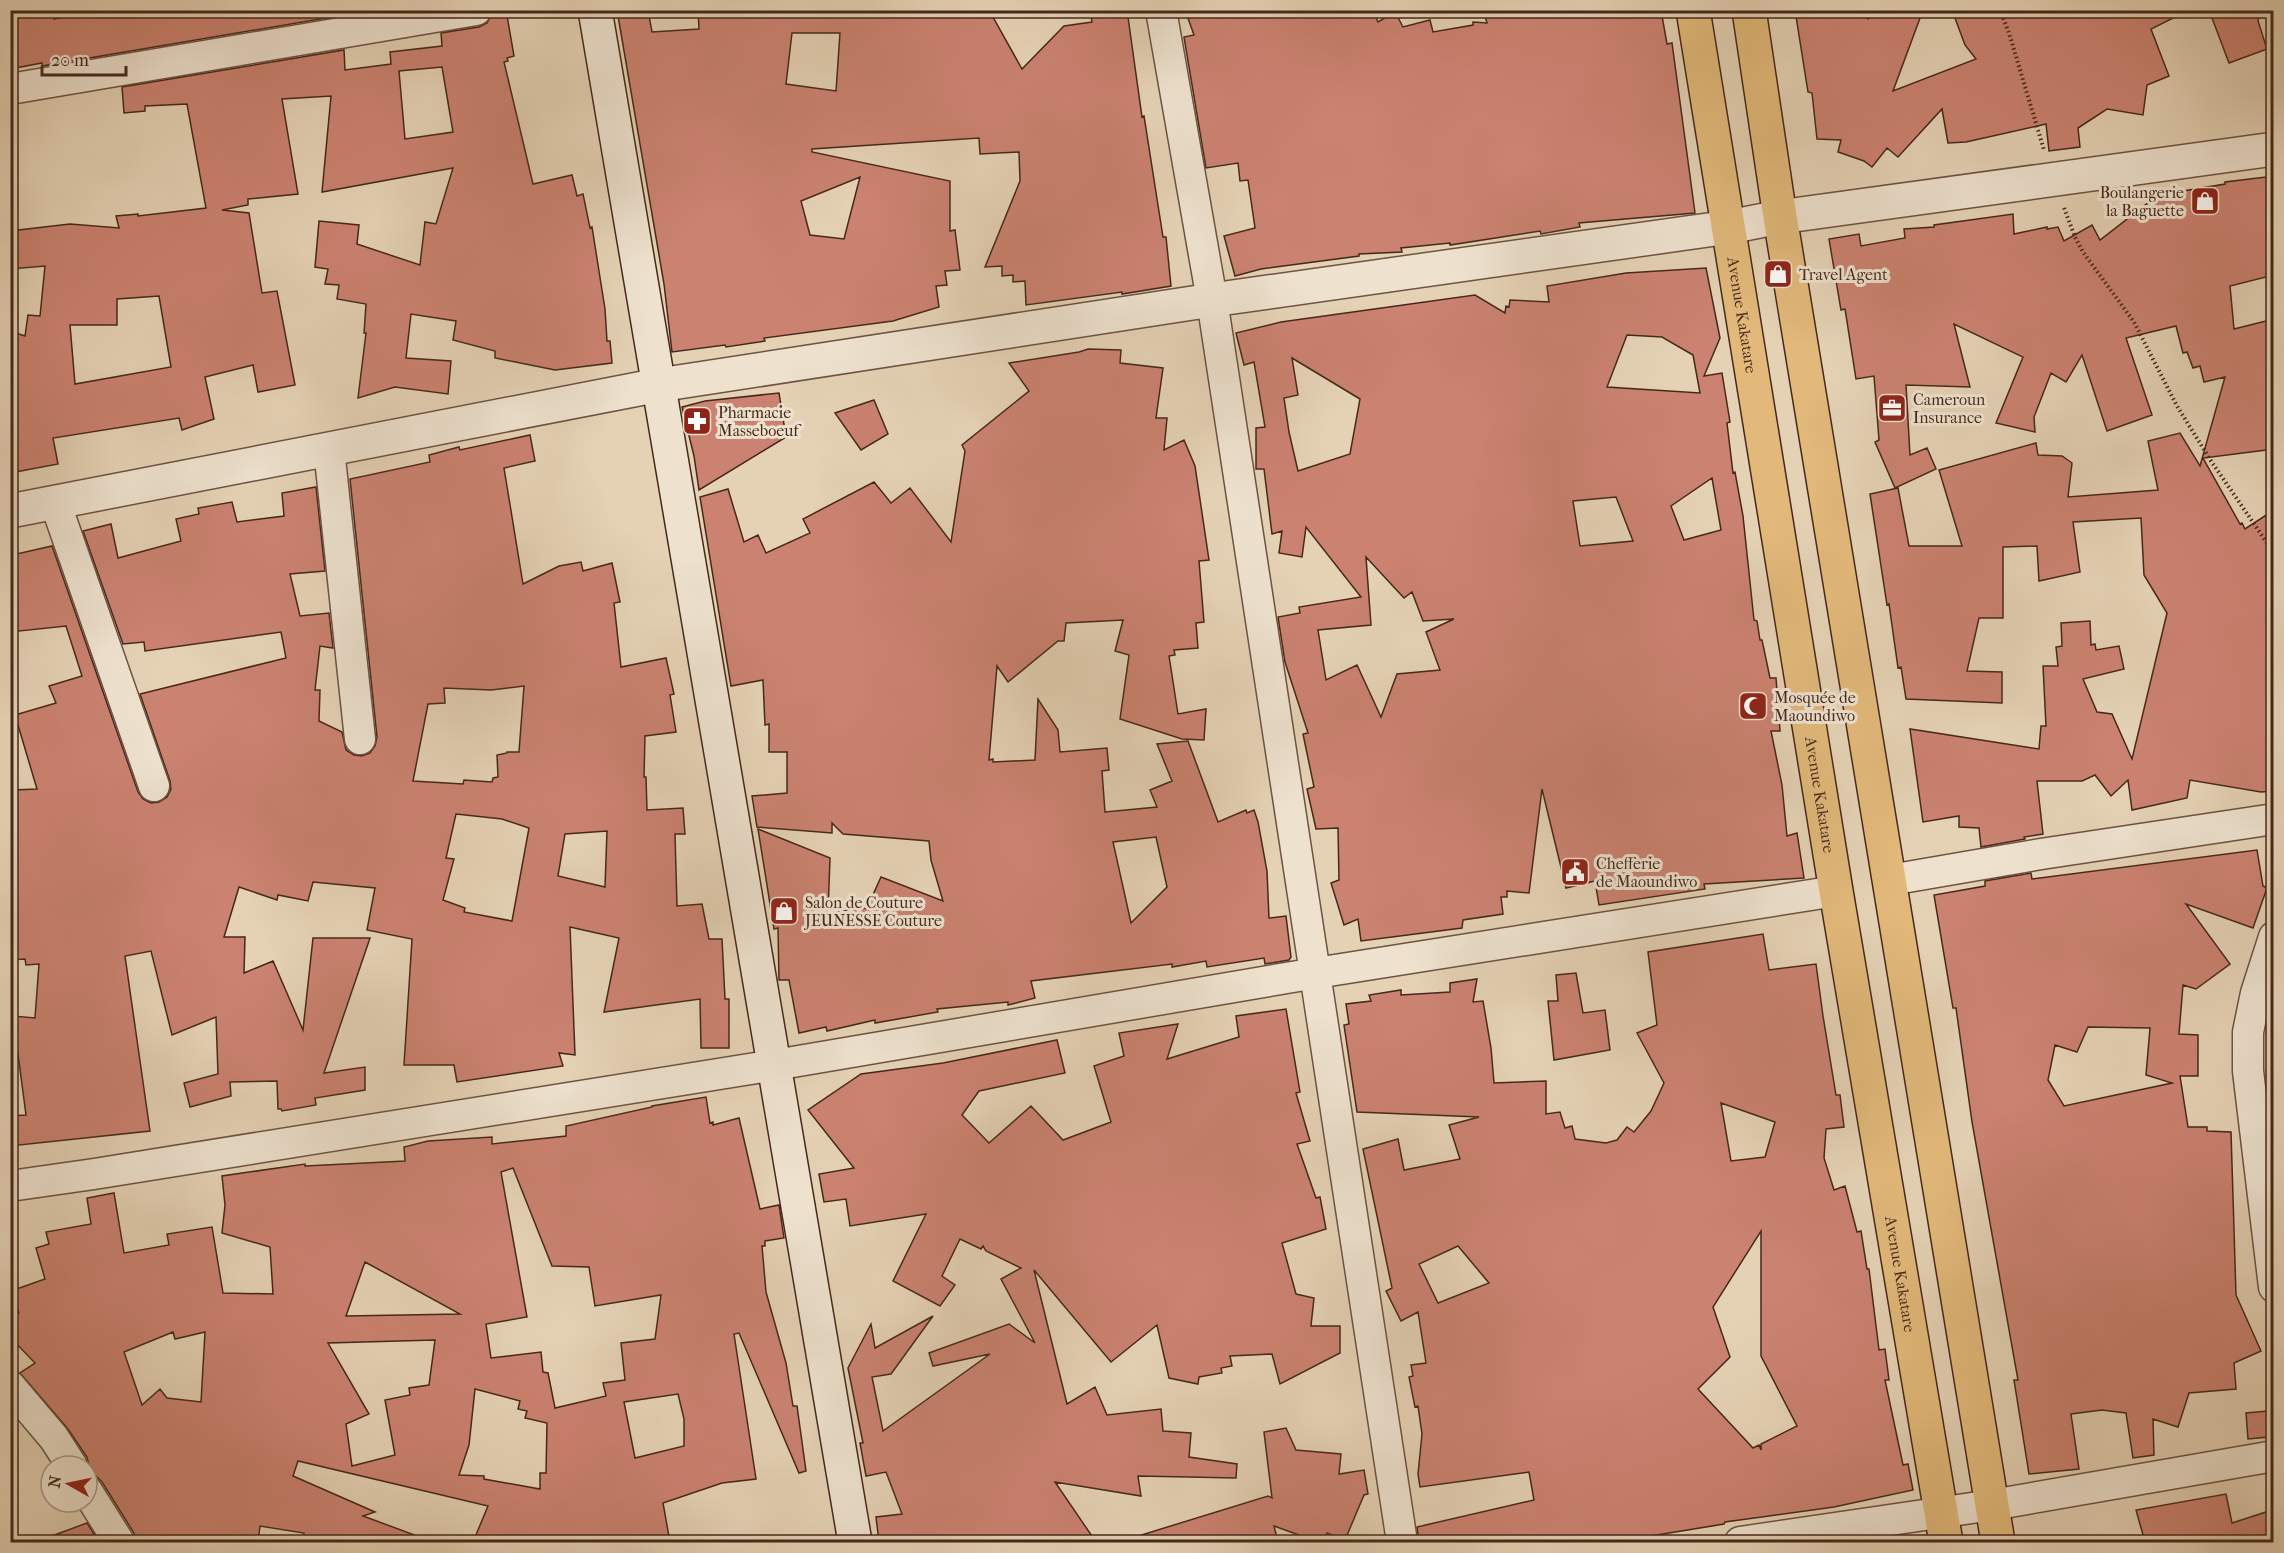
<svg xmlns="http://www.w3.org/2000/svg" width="2284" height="1553" font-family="'IM FELL French Canon',serif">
  <rect width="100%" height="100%" fill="#e5d2b5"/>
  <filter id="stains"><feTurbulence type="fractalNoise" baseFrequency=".00333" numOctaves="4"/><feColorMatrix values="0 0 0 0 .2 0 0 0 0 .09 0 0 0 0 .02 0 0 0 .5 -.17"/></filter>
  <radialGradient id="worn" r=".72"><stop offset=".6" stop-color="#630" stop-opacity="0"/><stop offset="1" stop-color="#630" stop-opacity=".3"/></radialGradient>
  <path fill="#cb8271" stroke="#46281b" stroke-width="1.5" fill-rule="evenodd" d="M10,10H54V19L94,10H343L344,15L42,66V63L10,69Z
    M506,10L514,56L507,58L508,61L504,62L533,184L572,175L577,196L583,194L590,228L592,227L605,309L607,341H610L612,363L555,370L495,358V351L453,340L456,321L411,314L406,358L451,361L448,394L395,387L358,398L366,333H364L366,304L337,299L339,285L325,284L328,269L315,267L319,221L359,225L357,244L420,265L425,222L436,224L453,168L322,192L331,96L282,99L298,194L248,199V205L222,210L249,213L262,293L277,291L295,385L258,392L253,365L205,377L214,419L182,430L179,418L53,438L58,464L10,473V331L25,336L28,315L40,316L45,266L10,269V231L70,224L119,228L116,216L138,214V216L206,208L187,104L145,106V111L124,113L122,87L344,50L345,70L391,64L390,52L442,46L441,33L479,27L487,23L493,11ZM442,67L453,132L405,139L399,71ZM159,296L171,367L75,384L70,325H117V299Z
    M617,10H648L652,32L699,29L698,10L754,15L755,10H989L1022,69L1064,26L1092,22L1090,10H1127L1142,117L1144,116L1163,237H1166L1171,286L1122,294V292L1026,305L1025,281L1013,282V275L1002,276V266L985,267L1020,181L1019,152L980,154L979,138L812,149V152L950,181V231L955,230L960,270L945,271L947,285L936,286L939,307L893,321L764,338L765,341L726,347L725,345L672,352L664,284ZM792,33H840L836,91L786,84ZM860,177L844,239L810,235L801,201Z
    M1185,10H1372L1378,22L1395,12L1403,27L1430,20L1433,32L1473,25V22L1487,23L1483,10H1661L1667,44L1672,43L1695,213L1579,223L1580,227L1541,234L1540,231L1450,245V243L1401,248L1402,252L1359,254V256L1261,269L1235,276L1224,236L1255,228L1248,180L1240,181L1238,163L1206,168L1184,37L1194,35Z
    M1795,10H1856L1868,19L1874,10H1923L1893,91L1976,59L1965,45L1952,10H2189L2151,29L2169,76L2147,85L2143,115L2107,109L2078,128L2080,147L2049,151L2046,124L1966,142L1948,143L1942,109L1898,157L1887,148L1872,167L1864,161L1838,152L1841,140L1817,139L1812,93L1808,92Z
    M2209,10H2261L2258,21L2267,49L2229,63Z
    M2274,176V215H2268L2274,257V275L2230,286L2234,329L2274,319V449L2203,458L2240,524L2242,523L2245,529L2274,510V791L2261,792L2190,780L2187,798L2132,810L2128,780L2111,796L2095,775L2082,781H2037L2043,834L2024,837L2025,839L1981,847L1979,828L1959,827V816L1923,822L1910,729L2039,749L2041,726H2046L2043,666H2058L2056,647L2062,646L2061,623L2090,621L2091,645L2095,644L2096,650L2119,646L2124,669L2083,679L2097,712L2112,714L2132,759L2167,613L2144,575L2141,518L2073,522L2080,572L2039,581L2037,546L2003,547V618H1979L1967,671L2002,672V703L1906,699L1901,667L1898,668L1889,604L1887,605L1870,494L1898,488L1909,546H1962L1939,470L2036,443L2038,455L2062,456L2072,463L2068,497L2158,490L2148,441L2180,433L2200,466L2225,377L2204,382L2200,366L2193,368L2187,352L2183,353L2176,326L2126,338L2152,415L2107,431L2082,355L2066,382L2051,373L2034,417L2035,432L1996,423L2023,357L1954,324L1970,387L1906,385L1910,455L1927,448L1936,469L1895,488L1875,442L1879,440L1874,376L1856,379L1845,309L1841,310L1829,239L1859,234L1861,246L1905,238L1904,229L1934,227V225L2013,214L2014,234L2047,227V229L2058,227L2064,241L2092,225L2100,240L2153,199L2165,194L2225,184V182Z
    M1706,268L1720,338L1704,376L1722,373L1730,422L1727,423L1733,473L1735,472L1743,516L1754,620L1757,621L1760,640H1762L1770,678H1776L1780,731H1771L1782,785L1787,836L1797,833L1804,878L1704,884L1705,889L1599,905L1595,881L1566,888L1542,789L1529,893L1507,891V897H1501L1503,914L1463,920L1462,928L1361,941L1358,919L1344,925L1331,883L1339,880L1338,828L1316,829L1307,789L1314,787L1303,734L1308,733L1285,662L1278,617L1300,613L1299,607L1361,597L1306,527L1302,557L1279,553L1282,531L1272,534L1264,469H1256V428L1265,427L1254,362L1244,365L1236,333L1281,322L1475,295L1505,313L1506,306L1509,307L1510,300L1549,302L1547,286L1626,273ZM1627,335L1662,337L1693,355L1700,393L1607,387ZM1292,358L1360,399L1350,454L1298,471L1289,432L1284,398L1298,395ZM1712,478L1721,530L1684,540L1671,506ZM1616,497L1633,541L1580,546L1573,501ZM1366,557L1404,598L1412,592L1423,621L1454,619L1426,632L1440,670L1397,674L1381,717L1357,665L1326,680L1318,630L1371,625Z
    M1088,349L1121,350L1120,363L1163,368L1156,418H1167L1164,450L1184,440L1195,466L1209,560L1199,561L1204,622L1196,623L1198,648L1174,650L1175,655L1169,656L1178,714L1206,709L1204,740L1182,739L1120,719L1129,655L1115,651L1123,620L1066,623L1064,641H1058L1008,682L997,666L989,760L993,759V762L1035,760L1038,699L1058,730L1060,752L1107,748L1109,770L1102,771L1105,812L1157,807L1150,790L1172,781L1157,744L1188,741L1218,822L1246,810L1247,813L1254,810L1258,822L1267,871L1269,918L1286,916L1291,957L1289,960L1265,964L1264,958L1207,967L1206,961L1172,967V964L1031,981L1035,998L1008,1005V1002L937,1009L938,1012L875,1023V1020L827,1031L826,1027L799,1033L789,980H779L778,928L774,929L758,829L830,858L828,913L867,908L881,877L943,901L931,860L929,841L843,834L832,823V833L757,827L752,796L787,793V752H769V724L765,725L763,680L731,686L700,497L728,489L744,542L758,535L766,553L810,533L803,519L874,482L891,503L910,488L951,542L965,451L962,445L1029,391L1009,363L1079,352ZM1156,837L1167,887L1131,923L1113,842Z
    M779,393L786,437L699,490L694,456L682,407L705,401Z
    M874,400L888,434L861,450L835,413Z
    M530,435L535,461L504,468L523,584L559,566L581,562L583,571L612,563L620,602L614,603L621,667L666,658L674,694L670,695L676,732L645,736L644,777H646L647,810L683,808L685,834H675L677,906L702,904L709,939H722L725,999H729V1048H701L700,999L604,1012L619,938L570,927L575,1055L559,1053L563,1066L457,1082L454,1065H404L412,939L367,930L375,888L313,882L308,901L278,895L277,900L239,887L224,937H245L244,973L273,961L303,1030L313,938H370L324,1073L365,1067V1090L315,1098L316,1105L282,1111L281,1109H278L277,1081L230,1082L231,1096L190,1107L184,1083L218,1074L216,1017L172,1035L151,951L125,956L150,1131L10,1146V1116L26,1115L13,1016L35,1018L39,964L26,965L25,959L10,960V869L17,883L13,790L37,789L15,715L56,703L49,686L82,676L66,626L10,632V577L16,576L12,555L52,546L138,792L143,799L151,803L159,802L167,797L171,789L170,781L140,694L286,658L281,632L145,651L144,642L123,644L83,531L111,524L118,558L181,541L176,519L199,514L198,508L232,502L237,522L284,516L282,493L316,487L325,571L290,574L300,616L329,613L333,648L320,646L315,690H320L319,721L342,732L346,750L354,755L362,756L370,753L375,746L377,737L350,479L430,462L429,455L459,447L460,450ZM524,686L519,752H507V753L497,755L498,777L493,778L492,782L464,780L463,784L413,781L428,704L445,703L444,688L491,690ZM456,814L502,819L529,828L512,921L464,912L465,908L443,900L454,859L446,858ZM607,831L605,887L558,876L565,834Z
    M2257,850L2263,886L2267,888L2253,928L2186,904L2230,964L2196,989L2183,985L2179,1034L2198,1035V1076H2180L2188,1127H2207V1131L2231,1132L2236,1295L2261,1351L2234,1363L2236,1389L2189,1393L2178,1427L2153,1419L2154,1455L2133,1458L2126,1413L2102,1410L2071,1414L2079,1469L2029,1474L2014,1380H2018L1972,1122L1956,1008H1953L1934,895L1985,886V881L2031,873L2032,879ZM2088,1027L2150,1028L2146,1075L2172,1083L2064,1106L2048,1080L2055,1045L2077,1052Z
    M1763,934L1769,970L1816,964L1823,1016L1836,1095H1840L1844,1127L1826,1129L1824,1158L1834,1190L1845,1186L1857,1232L1861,1231L1867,1269H1869L1879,1350L1885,1349L1889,1380H1885L1903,1465L1908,1464L1913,1490L1834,1507L1725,1522L1724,1524L1614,1542H1419L1417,1527L1534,1500L1529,1472L1420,1487L1418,1474L1422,1434L1418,1406L1415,1407L1409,1377L1413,1376L1411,1365L1426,1363L1418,1312L1401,1321L1386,1291L1392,1288L1363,1149L1398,1139L1404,1170L1460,1159L1449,1125L1479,1117L1357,1112L1344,1025L1349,1024L1346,1004L1371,1001L1369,995L1401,990V995L1450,992V983L1477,979L1473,1002L1483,1001L1491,1048L1494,1083L1546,1081V1114L1560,1112L1565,1128L1572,1126L1575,1139L1606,1143L1617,1140L1627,1127L1634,1132L1651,1111L1664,1083L1637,1033L1657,1025L1648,952ZM1721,1103L1775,1122L1765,1157L1731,1161ZM1761,1231V1356L1797,1426L1761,1444V1450L1759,1445L1753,1448L1698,1389L1730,1357L1713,1307ZM1458,1246L1489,1283L1438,1303L1419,1264Z
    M1576,973L1583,1013L1605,1010L1610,1050L1554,1060L1548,1001H1558L1556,975Z
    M1286,1009L1300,1092L1296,1093L1310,1141L1297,1144L1316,1198L1320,1197L1326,1229L1282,1243L1296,1294L1314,1298L1311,1326H1340V1353L1280,1384L1272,1354L1230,1356L1232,1366L1221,1368L1222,1373L1199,1377L1198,1384L1169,1378L1157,1325L1111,1362L1034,1270L1067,1404L1095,1387L1107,1415L1161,1409L1163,1431L1191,1433L1189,1457L1237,1464L1236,1478L1138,1476L1141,1496L1055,1482L1096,1542H879L876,1517L902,1514L886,1472L866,1476L860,1443H863L848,1368L871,1324L875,1348L933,1316L891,1374L872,1377L883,1431L990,1354L933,1366L929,1353L1009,1324L1035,1343L1001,1279L1021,1268L986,1251L983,1246L981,1249L960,1239L942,1276L955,1285L940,1306L893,1281L926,1214L850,1226L846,1199L824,1202L819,1174L854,1168L808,1110L861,1074L943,1063L1057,1040L1065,1073L979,1091L962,1115L989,1143L1031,1106L1063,1140L1111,1122L1094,1066L1124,1056L1119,1033L1178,1024L1167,1059L1239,1037L1236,1016Z
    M706,1097L710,1123L713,1122V1125L739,1118L760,1209L779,1205L784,1238L765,1241V1246H762L766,1292L786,1363L793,1406H797L806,1471L799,1473L739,1333L734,1334L756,1479L722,1483L663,1503L670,1542H473L488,1506L298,1461L293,1476L375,1512L363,1516L428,1540V1542H302L304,1533L260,1526L258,1542H136L134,1533L102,1482L96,1476L87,1474L89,1466L87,1457L68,1429L20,1373L35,1363L10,1337V1321L19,1313L11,1291L45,1279L36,1248L49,1244L46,1232L91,1224L87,1198L114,1193L124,1253L169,1245L167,1234L212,1227L223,1293L273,1294L270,1247L222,1233L225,1205L222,1176L305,1164V1166L405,1161L404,1147L428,1141L492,1137V1144L566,1136V1126L652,1107V1106ZM513,1168L552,1266L589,1267L595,1306L661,1295L655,1339L621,1343L625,1380L603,1383L606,1396L555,1408L548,1373L543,1372L541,1352L491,1358L486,1324L527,1317L501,1172ZM365,1262L460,1314L346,1316ZM173,1332L175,1339L205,1332L201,1402L167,1398L160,1389L142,1405L124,1352ZM435,1340L429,1385L409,1388L410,1395L385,1400L395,1455L352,1466L346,1424L369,1414L328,1343ZM475,1389L520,1401L518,1409L527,1411L525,1418L547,1423L546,1473H540V1489L484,1479V1476L459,1475L469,1445ZM678,1394L684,1419V1446L635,1458L624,1402Z
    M2267,1411L2269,1437L2248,1439L2246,1413Z
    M1286,1428L1296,1450L1341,1454L1339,1474L1364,1470L1368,1494L1364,1495L1345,1540L1327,1533L1323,1542H1318L1274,1526L1278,1542H1136L1135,1537L1268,1496L1272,1498L1264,1432Z
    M2226,1494L2232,1523L2266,1512L2273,1533L2241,1542H2145L2136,1510Z
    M87,1523L99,1542H42L41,1540Z"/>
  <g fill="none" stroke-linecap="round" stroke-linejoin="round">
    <g stroke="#6e5242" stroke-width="33">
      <path id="minor" d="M1161,10L1212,300L1402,1542
        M10,89L476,10
        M329,449L360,739
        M55,502L154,786
        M1890,880L2041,854L2274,819
        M2274,937L2256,993L2248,1032V1071L2274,1287
        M10,1186L94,1174L775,1065L1316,973L1836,891
        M10,1386L54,1438L72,1466
        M87,1491L119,1542
        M1740,1542L1992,1505L2274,1456"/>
    </g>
    <g stroke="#6e5242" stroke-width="36">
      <path id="tertiary" d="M10,511L659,385L1212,300L1729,227L1780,217L2274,149"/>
    </g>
    <g stroke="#46281b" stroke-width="36">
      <path id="secondary" d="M595,10L855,1542"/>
    </g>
    <g stroke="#46281b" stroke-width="36">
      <g id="primary">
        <path id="s1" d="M1693,10L1836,891L1946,1542"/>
        <path d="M1749,10L1780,217L1998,1542"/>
      </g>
    </g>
    <path stroke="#46281b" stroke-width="4" stroke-dasharray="1.5 3" stroke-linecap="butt" d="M2000,10L2009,33L2044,150
      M2064,208L2075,237L2083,252L2134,322L2177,406L2211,461L2274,553"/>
    <use href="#minor" stroke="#eee2cf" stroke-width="30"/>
    <use href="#tertiary" stroke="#eee2cf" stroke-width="33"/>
    <use href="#secondary" stroke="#eee2cf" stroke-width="33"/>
    <use href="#primary" stroke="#e2b97a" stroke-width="33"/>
  </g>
  <defs>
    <g id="shop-square" transform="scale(1.5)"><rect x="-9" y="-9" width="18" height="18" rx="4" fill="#8f2418" stroke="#eee2cf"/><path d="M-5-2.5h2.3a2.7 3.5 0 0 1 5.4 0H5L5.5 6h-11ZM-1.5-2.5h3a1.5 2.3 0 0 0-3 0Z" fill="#fff"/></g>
    <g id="office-square" transform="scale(1.5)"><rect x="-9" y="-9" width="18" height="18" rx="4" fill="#8f2418" stroke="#eee2cf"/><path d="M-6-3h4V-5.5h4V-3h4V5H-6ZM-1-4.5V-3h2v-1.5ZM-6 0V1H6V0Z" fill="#fff"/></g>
    <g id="pharmacy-square" transform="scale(1.5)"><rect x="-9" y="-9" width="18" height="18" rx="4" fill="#8f2418" stroke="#eee2cf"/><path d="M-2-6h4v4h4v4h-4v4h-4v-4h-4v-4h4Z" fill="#fff"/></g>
    <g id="mosque-square" transform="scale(1.5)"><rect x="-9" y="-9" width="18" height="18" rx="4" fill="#8f2418" stroke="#eee2cf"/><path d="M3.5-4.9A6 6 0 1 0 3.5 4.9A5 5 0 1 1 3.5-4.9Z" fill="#fff"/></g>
    <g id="civic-square" transform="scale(1.5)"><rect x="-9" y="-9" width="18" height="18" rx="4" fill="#8f2418" stroke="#eee2cf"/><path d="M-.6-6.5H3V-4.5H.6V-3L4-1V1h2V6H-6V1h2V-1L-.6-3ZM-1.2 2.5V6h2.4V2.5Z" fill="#fff"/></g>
  </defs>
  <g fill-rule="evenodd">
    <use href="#shop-square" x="2205" y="201"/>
    <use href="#shop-square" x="1778" y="274"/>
    <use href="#office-square" x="1892" y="408"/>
    <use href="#pharmacy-square" x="697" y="421"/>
    <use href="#mosque-square" x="1753" y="706"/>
    <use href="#civic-square" x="1575" y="872"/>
    <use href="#shop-square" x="784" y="911"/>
  </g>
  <g text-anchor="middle" stroke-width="6" stroke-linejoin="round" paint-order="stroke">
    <g font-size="16" fill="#46281b" stroke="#eee2cf" text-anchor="start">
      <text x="2184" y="198" text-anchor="end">Boulangerie<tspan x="2184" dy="18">la Baguette</tspan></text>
      <text x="1799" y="280">Travel Agent</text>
      <text x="1913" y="405">Cameroun<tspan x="1913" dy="18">Insurance</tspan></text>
      <text x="718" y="418">Pharmacie<tspan x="718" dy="18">Masseboeuf</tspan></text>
      <text x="1774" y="703">Mosquée de<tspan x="1774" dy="18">Maoundiwo</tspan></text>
      <text x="1596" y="869">Chefferie<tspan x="1596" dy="18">de Maoundiwo</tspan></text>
      <text x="805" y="908">Salon de Couture<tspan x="805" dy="18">JEUNESSE Couture</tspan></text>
    </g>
    <g font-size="16" fill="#46281b" stroke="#eee2cf">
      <text dy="6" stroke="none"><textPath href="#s1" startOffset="309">Avenue Kakatare</textPath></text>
      <text dy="6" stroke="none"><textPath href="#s1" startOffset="795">Avenue Kakatare</textPath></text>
      <text dy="6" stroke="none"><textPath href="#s1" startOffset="1281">Avenue Kakatare</textPath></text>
    </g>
  </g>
  <rect width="2284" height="1553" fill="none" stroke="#e5d2b5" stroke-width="36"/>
  <rect x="12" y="12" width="2260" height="1529" fill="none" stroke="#46281b" stroke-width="3"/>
  <rect x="18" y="18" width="2248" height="1517" fill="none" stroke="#46281b" stroke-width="1.5"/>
  <g transform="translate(69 1484) rotate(279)"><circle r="28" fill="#eee2cf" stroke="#ab9887" stroke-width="1.5"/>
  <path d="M0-4.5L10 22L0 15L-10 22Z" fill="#8f2418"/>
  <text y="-9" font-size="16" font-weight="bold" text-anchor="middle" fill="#46281b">N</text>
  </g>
  <path d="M42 66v9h84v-9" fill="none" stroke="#46281b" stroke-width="3"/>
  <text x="51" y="66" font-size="18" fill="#46281b" stroke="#eee2cf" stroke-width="4.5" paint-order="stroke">20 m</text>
  <rect width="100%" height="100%" filter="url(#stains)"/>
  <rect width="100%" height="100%" fill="url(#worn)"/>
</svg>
